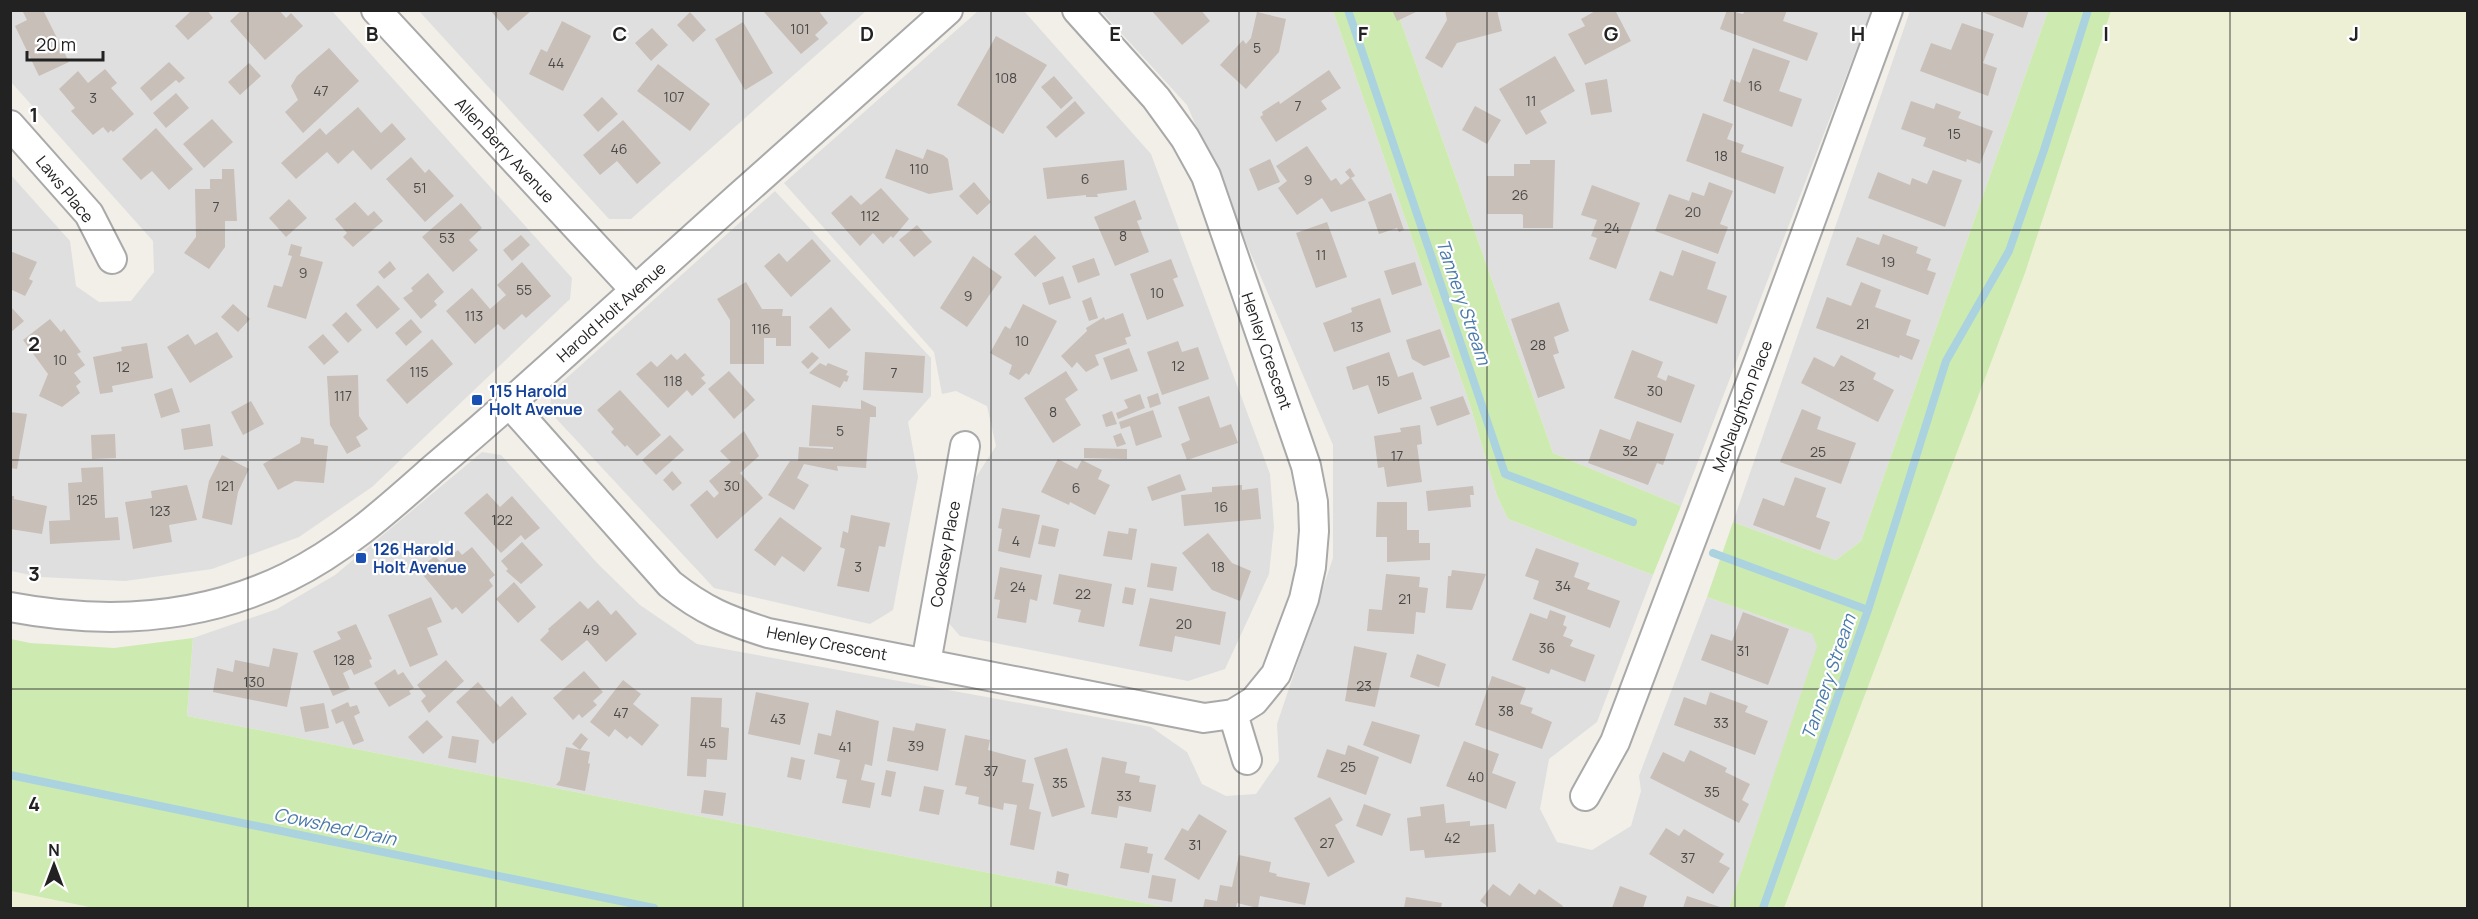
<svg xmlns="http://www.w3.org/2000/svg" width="2478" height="919" font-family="Manrope,sans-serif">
  <rect width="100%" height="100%" fill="#f2efe9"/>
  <path fill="#e0dfdf" d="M1100,10L1333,11L1470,405L1497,496L1508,519L1653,575L1597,722L1549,759L1540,809L1557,842L1592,850L1631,826L1641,791L1639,776L1707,597L1813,634L1818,646L1729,908H1169L187,716L193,638L277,609L335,575L482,452L501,455L598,564L640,605L697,644L1151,727L1187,752L1202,784L1226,796L1256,794L1279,761L1277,724L1333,558V445L1187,105Z
    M11,11H332L572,278L570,299L372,487L299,537L212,569L125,581L40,577L11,571L10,174L70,241L76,286L99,302L131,301L154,272L153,241L11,82Z
    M419,11H866L631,219H609Z
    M978,11H1024L1151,154L1270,474L1274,527L1269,574L1225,669L1188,681L960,636L946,620L976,477L996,446L987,406L956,391L942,394L934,352L784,183Z
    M1397,11H1871L1681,506L1553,453Z
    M1910,11H2048L1861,541L1836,560L1733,522Z
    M775,191L931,358V396L908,422L918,477L893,610L870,624L714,588L550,412L551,392Z"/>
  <path fill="#eef0d5" d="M2111,11H2467V908H1784L2025,273Z
    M11,891L94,908H11Z"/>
  <path fill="#cdebb0" d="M1333,11H1397L1553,453L1681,506L1653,575L1508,519L1497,496L1470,405Z
    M2048,11H2111L2025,273L1784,908H1729L1817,646L1812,634L1707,597L1733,522L1836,560L1861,541Z
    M193,638L187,716L1169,908H94L11,891V639L30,643L114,648Z"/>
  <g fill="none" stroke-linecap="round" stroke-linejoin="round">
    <path stroke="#aad3df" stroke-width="8" d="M1348,10L1505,474L1633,522
      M1713,553L1868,610
      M10,775L654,908
      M1763,908L1868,610L1946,361L2009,251L2044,150L2088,10"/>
  </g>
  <path fill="#c7bfb8" d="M22,10H43L69,62L39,76L15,26L27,20Z
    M192,10H207L213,18L188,40L175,26Z
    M242,10H279L286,18L291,13L303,26L265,60L230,21Z
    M490,10H532L508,31Z
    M765,10H818L828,23L815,35L819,39L801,54L764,12Z
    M1151,10H1201L1210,21L1182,45Z
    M1392,10H1420L1397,21Z
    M1445,10H1497L1502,31L1457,43L1442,68L1425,58L1447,20Z
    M1597,10H1615L1631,41L1585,65L1568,34L1585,26L1581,19Z
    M1727,10L1743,14L1745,10H1787L1783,21L1818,33L1807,61L1720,29Z
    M1977,10H2029L2023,28Z
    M690,12L706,30L693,42L677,25Z
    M1257,12L1286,19L1279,52L1246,89L1220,65L1243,40L1246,44L1251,38Z
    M562,21L591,36L563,91L529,74L541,49L547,52Z
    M743,22L773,73L745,90L715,39Z
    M1962,23L1994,34L1983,63L1997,68L1988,96L1920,71L1931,43L1951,50Z
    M652,28L668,45L651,61L635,43Z
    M996,36L1047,65L1003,134L957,105Z
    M329,48L359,81L303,133L285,112L298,100L291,86L297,76Z
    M1753,48L1790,61L1779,91L1802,99L1792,127L1723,101L1731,79L1740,83Z
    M1555,56L1575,91L1540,111L1547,123L1526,135L1499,89Z
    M169,62L185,78L179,83L176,80L151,101L140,88Z
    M249,63L261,76L240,95L228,82Z
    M658,64L710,104L690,131L637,91Z
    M105,69L117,83L111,88L134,114L113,132L111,130L108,133L103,127L93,135L71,111L75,108L59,89L78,71L88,83Z
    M1329,70L1341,88L1321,101L1327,109L1276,142L1260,117L1263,115L1262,112L1279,101L1280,104Z
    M1054,76L1073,98L1061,109L1041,87Z
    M1607,79L1612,112L1591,115L1585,83Z
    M176,93L189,108L166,128L153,113Z
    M602,97L618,114L598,132L583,115Z
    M1075,101L1085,113L1056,138L1046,127Z
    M1911,101L1934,109L1936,103L1961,112L1958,118L1993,131L1980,164L1967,159L1966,162L1923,146L1926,138L1901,129Z
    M1475,106L1501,120L1487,144L1462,130Z
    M358,107L381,133L392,123L406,139L371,170L353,150L338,164L327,152L296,179L281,163L320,128L326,135Z
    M1703,113L1733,124L1727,139L1744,145L1741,152L1784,167L1775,194L1686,161Z
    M212,119L233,142L204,168L183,144Z
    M623,120L661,163L637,184L617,161L600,175L583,155Z
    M156,128L193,169L169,190L152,171L141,180L122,159Z
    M1307,146L1331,181L1336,178L1341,185L1350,178L1345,172L1350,168L1355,176L1351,178L1366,200L1331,212L1322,198L1297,215L1278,188L1287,181L1276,166Z
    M896,149L923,159L927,149L943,155L948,159L953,190L929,194L885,178Z
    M411,157L425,173L429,169L454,196L425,222L386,179Z
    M1270,159L1280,182L1258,191L1249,169Z
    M1124,160L1127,190L1097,194L1098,197H1086V195L1047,199L1043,168Z
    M1530,160H1555L1553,228H1523V215L1521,214H1487V176H1514V164H1530Z
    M222,169H234L237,221H225V247L209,269L184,253L196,237L195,189H210V179H222Z
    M1933,170L1962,180L1945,227L1868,198L1878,172L1910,185L1912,178L1927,184Z
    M974,182L991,202L977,215L959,196Z
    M1709,182L1733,191L1720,224L1728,227L1718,254L1655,231L1669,194L1689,201L1692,192L1704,196Z
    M1592,185L1640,203L1616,269L1589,259L1597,238L1591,236L1597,220L1581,215Z
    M881,188L909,219L893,238L891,236L883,244L873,233L860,246L831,213L851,195L861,205Z
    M1391,193L1404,230L1399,232L1397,228L1379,234L1368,202Z
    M289,199L307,218L286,237L269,218Z
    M1135,200L1142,219L1137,221L1149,252L1115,266L1094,217Z
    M355,202L368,216L374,211L383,221L353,247L343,237L347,233L335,219Z
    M461,203L482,228L469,240L478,250L453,272L422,237Z
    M1327,222L1347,277L1316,288L1296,233Z
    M917,225L932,242L914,257L899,240Z
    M1883,234L1918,247L1916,253L1931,259L1927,270L1936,273L1928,295L1846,265L1857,237L1879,245Z
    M521,235L530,245L512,261L503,250Z
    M1035,235L1056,258L1035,277L1014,254Z
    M812,239L831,261L791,297L764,266L779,253L787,262Z
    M291,244L302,247L300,256L323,262L306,319L267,307L274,285L282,287L292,256L288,255Z
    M1682,250L1716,262L1707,289L1727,296L1717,324L1649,300L1660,271L1673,276Z
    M10,251L37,262L29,279L33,281L25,296L10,289Z
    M973,256L1002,277L967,327L940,308Z
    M1094,258L1100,275L1078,283L1072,266Z
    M1171,259L1178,277L1173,279L1184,306L1147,320L1130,274Z
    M390,261L396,269L384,279L378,272Z
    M522,262L551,296L526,318L522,314L504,330L498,324L475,344L446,311L472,288L490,309L506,295L497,285Z
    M1415,262L1422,285L1392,295L1384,271Z
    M428,273L444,292L434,301L437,305L421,319L403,298L413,291L411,288Z
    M1063,276L1071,298L1049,305L1042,283Z
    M746,282L762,309H783L782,316H791V346H776V338H764V364H730V320L717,299Z
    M1861,282L1881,290L1875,307L1911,320L1906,335L1920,340L1912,360L1900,355L1899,358L1816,328L1827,297L1851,306Z
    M378,285L400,309L377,329L356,305Z
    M1091,297L1098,318L1089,321L1082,301Z
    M1380,298L1391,332L1334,352L1323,323L1352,312L1351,308Z
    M1559,302L1569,331L1554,337L1559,353L1553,355L1565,388L1538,398L1511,319Z
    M233,304L250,319L238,332L221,317Z
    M1023,304L1057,321L1029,375L1026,373L1019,380L1009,374L1012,365L990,353L1005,326L1010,329Z
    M10,306L24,321L10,333Z
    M831,307L851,330L829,349L809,327Z
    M346,312L362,330L348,343L332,325Z
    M1123,313L1131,336L1125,338L1127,344L1095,355L1099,365L1086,372L1077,362L1072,368L1061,356L1087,331L1086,328L1104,317L1105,320Z
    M50,319L61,332L64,329L81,352L77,354L85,365L74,373L81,382L76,386L80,393L62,407L39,396L48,374L23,340Z
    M411,319L422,332L406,346L395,333Z
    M1440,329L1450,357L1424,366L1412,359L1406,340Z
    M217,332L233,357L190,383L167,347L188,334L195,345Z
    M323,334L339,352L324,365L308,347Z
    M432,339L453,364L407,404L386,380Z
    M1178,341L1182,352L1198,347L1209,379L1162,395L1147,352Z
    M147,343L153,378L112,386L113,392L100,394L93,357L122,351L121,347Z
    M1129,348L1138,371L1111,380L1103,358Z
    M1632,350L1663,362L1657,377L1666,381L1668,375L1695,385L1681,423L1614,398Z
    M812,352L819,358L808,369L801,362Z
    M865,352L925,356L923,393L863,390Z
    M1389,352L1398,377L1413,372L1422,399L1378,414L1368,385L1353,390L1346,367Z
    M685,353L705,375L701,378L706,383L692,396L687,390L668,408L636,374L651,361L657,367L671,354L677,360Z
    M1841,355L1876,373L1873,379L1894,390L1878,422L1801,383L1814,357L1834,367Z
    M820,363L826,366L828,363L848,371L846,375L849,376L847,382L844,381L840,388L809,373Z
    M729,371L755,400L734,419L708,389Z
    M1066,371L1078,390L1065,399L1081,425L1053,443L1024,398Z
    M358,375L359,416L368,429L356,437L361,446L347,454L330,425L327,376Z
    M172,388L180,412L161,418L154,394Z
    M620,390L661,435L637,456L627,445L625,447L611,432L614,429L597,410Z
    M1158,393L1161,404L1150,408L1147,397Z
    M1140,394L1145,408L1118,419L1116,413L1128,408L1124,400Z
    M1209,396L1220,428L1231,424L1238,443L1187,460L1181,444L1190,440L1178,407Z
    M1463,396L1470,414L1437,426L1430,407Z
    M861,400L876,407V417H870L866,468L837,466L838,471L804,464L797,478L809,485L794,510L768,495L790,461H798L799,447L833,449V447L809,446L812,405L861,409Z
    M251,401L264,424L243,435L231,412Z
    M1802,409L1821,417L1817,429L1856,443L1841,484L1780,462Z
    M1153,410L1162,437L1136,446L1130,426L1121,429L1119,422Z
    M1112,411L1117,424L1106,427L1102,415Z
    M10,412L27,414L17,469L10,468Z
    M1637,421L1674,434L1663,465L1657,463L1648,485L1588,463L1600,429L1630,440Z
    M210,424L213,446L184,450L181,429Z
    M1420,425L1422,444L1417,445L1422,482L1387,487L1384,467L1378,468L1374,436L1401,432L1400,428Z
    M744,431L759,456L740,473L763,498L717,539L690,505L707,490L714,498L719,493L709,481L731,462L720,451Z
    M1121,433L1126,444L1117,447L1113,436Z
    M115,434L116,458L92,459L91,435Z
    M670,435L684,450L656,475L642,460Z
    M301,437L314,439V444L328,446L324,483L295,481L278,490L263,464L300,443Z
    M1084,448L1127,449V459L1084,458Z
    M222,455L249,469L238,492L232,525L202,518L209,481Z
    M1058,459L1077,469L1082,460L1102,470L1098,479L1110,485L1095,515L1070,502L1069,505L1041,492Z
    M103,467L105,518L118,517L120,540L50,544L49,521L70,520L68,483L82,482L81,468Z
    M672,471L682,483L673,491L663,480Z
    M1180,474L1186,490L1152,501L1147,487Z
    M1795,477L1826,488L1816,517L1830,522L1820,550L1753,525L1763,498L1784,506Z
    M187,485L197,520L169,525L172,542L133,549L125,502L152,498L151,491Z
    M1242,485V490L1258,488L1261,519L1184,526L1181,495L1212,492V487Z
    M1473,486L1474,495H1470L1471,507L1428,511L1426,491Z
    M487,493L500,507L512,496L540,528L525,540L521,535L501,553L464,513Z
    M10,496H14V499L47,506L42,534L10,529Z
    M1377,502H1407V530H1419V543H1430V560L1387,562V537H1376Z
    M1002,508L1040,515L1030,558L998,551L1002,529L998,528Z
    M851,515L890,523L885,547L879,546L869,592L837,586L845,549L840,547L843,531L848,533Z
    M780,517L822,548L804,572L782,556L775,566L754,550Z
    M1042,525L1059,529L1055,547L1038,544Z
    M1129,528L1137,529L1132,560L1103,556L1108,531L1128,534Z
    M1208,533L1232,563L1251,571L1240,601L1212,590L1182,553Z
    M522,542L543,565L521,584L506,571L508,569L501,561Z
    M472,547L495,575L489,580L493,586L462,614L456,607L452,610L418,569L435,556L442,563L458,550L462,555Z
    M1536,548L1579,563L1574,577L1590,583L1587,589L1620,601L1610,628L1533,599L1539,581L1525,576Z
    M1151,563L1177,567L1173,591L1147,587Z
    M1000,567L1042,575L1037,601L1030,599L1026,623L997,618L1000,600L994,599Z
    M1452,570L1486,574L1472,610L1446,608L1448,576H1451Z
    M1059,574L1112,584L1104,627L1078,622L1081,610L1053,604Z
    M1386,574L1420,577L1419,587L1428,588L1425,613L1416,612L1414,634L1367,631L1369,609L1382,610Z
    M514,582L536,607L518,623L496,599Z
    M1125,587L1136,589L1133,605L1122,603Z
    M431,597L442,622L427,628L438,655L410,667L388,615Z
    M1150,598L1226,612L1220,645L1175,636L1172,652L1139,646Z
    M598,600L611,615L616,610L637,634L606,662L587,640L562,661L540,640L549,631L548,629L580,601L588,609Z
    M1550,610L1566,616L1563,625L1567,627L1563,636L1573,640L1570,646L1595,655L1585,682L1551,669L1549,674L1512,660L1530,613L1547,619Z
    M1743,612L1789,629L1768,685L1701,660L1711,634L1732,641Z
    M356,624L372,659L369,660L372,667L354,675L351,669L343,673L350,689L333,696L313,651L341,639L337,632Z
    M1354,646L1387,653L1375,707L1345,701Z
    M273,648L298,653L287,707L213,692L217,668L233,672L235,660L269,667Z
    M1417,654L1446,664L1439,687L1410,677Z
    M446,660L464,681L429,713L421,701L426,696L417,685Z
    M395,669L398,675L403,672L414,688L409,691L411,694L389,707L374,683Z
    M584,671L603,692L593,701L597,705L582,718L579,714L573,720L553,698Z
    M1492,676L1526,688L1520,704L1533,708L1531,713L1552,722L1542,749L1475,725Z
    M623,680L641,694L633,704L659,725L642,746L630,736L627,739L615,729L609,737L590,722Z
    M478,682L500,707L512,696L527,714L493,744L456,702Z
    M756,692L809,703L800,745L748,734Z
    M1710,692L1748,706L1745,712L1768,721L1755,755L1674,725L1684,697L1706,705Z
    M691,697L722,698L721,727L729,728L727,760L707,759L706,777L687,776Z
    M348,702L350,707L357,705L360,713L354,716L364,741L353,745L343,721L336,724L331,710Z
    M324,703L329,728L305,732L300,707Z
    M836,710L879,721L872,766L865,764L861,780L875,783L870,808L842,803L847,780L836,778L840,760L814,754L818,733L831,736Z
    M427,720L443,737L423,754L408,737Z
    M1372,721L1420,735L1411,764L1363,745Z
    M916,723L946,729L938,771L887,761L893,727L914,731Z
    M581,733L588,739L580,750L572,744Z
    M965,735L990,740L988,750L1026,760L1022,782L1034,784L1029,809L1041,812L1034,850L1010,845L1017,805L1004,803L1003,810L978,804L979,797L965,794L967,787L955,785Z
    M452,736L479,740L476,763L448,758Z
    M1464,741L1499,754L1492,773L1516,782L1506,809L1446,786Z
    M1348,745L1379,757L1366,795L1317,777L1327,749L1345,755Z
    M566,747L590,752L588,763L590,764L585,791L556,785L560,780Z
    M1067,748L1085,807L1052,817L1034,758Z
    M1690,750L1727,768L1725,772L1750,784L1742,800L1749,804L1739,823L1650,778L1663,752L1684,762Z
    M791,757L805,760L801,780L787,777Z
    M1102,757L1127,762L1125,773L1140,776L1139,782L1156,785L1151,812L1119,806L1117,818L1091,814Z
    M886,770L896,772L891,797L881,795Z
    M924,786L944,790L939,815L919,811Z
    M704,790L726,793L723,816L701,813Z
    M1330,797L1343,820L1335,825L1355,862L1328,877L1294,818Z
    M1364,804L1391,814L1382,836L1356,826Z
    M1444,804L1446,823L1470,821V826L1494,824L1496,852L1425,858L1424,850L1410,851L1407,818L1421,816L1420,807Z
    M1199,814L1227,831L1199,880L1164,859L1182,828L1188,831Z
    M1666,828L1679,836L1684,829L1724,854L1719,862L1730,868L1713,894L1649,854Z
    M1125,843L1148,847L1147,853L1153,854L1149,873L1120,868Z
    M1239,855L1271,862L1269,872L1277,874L1276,876L1310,883L1305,905L1260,896L1258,908L1237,903L1236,908H1203L1205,899L1217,901L1220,885L1232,887Z
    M1057,871L1069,874L1067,886L1055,883Z
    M1152,875L1176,879L1172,902L1148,898Z
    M1519,883L1535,895L1539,889L1563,906L1562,908H1490L1480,901L1493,884L1510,896Z
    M1620,886L1647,896L1643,908H1612Z
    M1687,896L1723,908H1683Z
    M1406,897L1442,903L1441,908H1404Z"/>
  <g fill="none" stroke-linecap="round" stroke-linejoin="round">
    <g stroke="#a9a9a9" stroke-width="32">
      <path id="minor" d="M376,10L635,290
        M10,125L89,214L112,259
        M509,403L670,584C704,611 727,620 768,633L1204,718L1233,714L1254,701L1276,674L1304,599L1311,567L1314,531L1313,502L1306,466L1206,176L1185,138L1156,98L1077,10
        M10,607C105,625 201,620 288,577C343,550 387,510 432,470C472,436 511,402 550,367C682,247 815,129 948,10
        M926,663L965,446
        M1233,714L1247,760
        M1585,796L1615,742L1759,361L1888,10"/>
    </g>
    <use href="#minor" stroke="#fff" stroke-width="28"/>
  </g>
  <path fill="none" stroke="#222" stroke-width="1.5" stroke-opacity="0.55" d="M248,10V908M496,10V908M743,10V908M991,10V908M1239,10V908M1487,10V908M1735,10V908M1982,10V908M2230,10V908M10,230H2468M10,460H2468M10,689H2468"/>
  <g fill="#1a4fb4" stroke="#fff" stroke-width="2">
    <rect x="471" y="394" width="12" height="12" rx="3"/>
    <rect x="355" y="552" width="12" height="12" rx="3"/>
  </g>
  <g text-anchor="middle" stroke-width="4.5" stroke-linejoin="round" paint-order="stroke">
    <g font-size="14" fill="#4b4948">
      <text x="800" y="34">101</text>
      <text x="1257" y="53">5</text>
      <text x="556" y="68">44</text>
      <text x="1006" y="83">108</text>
      <text x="1755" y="91">16</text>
      <text x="321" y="96">47</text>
      <text x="674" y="102">107</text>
      <text x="93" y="103">3</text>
      <text x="1531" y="106">11</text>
      <text x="1298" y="111">7</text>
      <text x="1954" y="139">15</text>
      <text x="619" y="154">46</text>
      <text x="1721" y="161">18</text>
      <text x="919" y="174">110</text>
      <text x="1085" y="184">6</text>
      <text x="1308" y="185">9</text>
      <text x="420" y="193">51</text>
      <text x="1520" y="200">26</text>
      <text x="216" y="212">7</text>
      <text x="1693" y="217">20</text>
      <text x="870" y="221">112</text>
      <text x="1612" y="233">24</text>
      <text x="1123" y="241">8</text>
      <text x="447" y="243">53</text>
      <text x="1321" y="260">11</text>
      <text x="1888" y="267">19</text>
      <text x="303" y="278">9</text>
      <text x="524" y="295">55</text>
      <text x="1157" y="298">10</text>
      <text x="968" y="301">9</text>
      <text x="474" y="321">113</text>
      <text x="1863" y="329">21</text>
      <text x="1357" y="332">13</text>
      <text x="761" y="334">116</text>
      <text x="1022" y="346">10</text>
      <text x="1538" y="350">28</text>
      <text x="60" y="365">10</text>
      <text x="1178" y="371">12</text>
      <text x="123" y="372">12</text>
      <text x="419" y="377">115</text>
      <text x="894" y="378">7</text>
      <text x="673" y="386">118</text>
      <text x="1383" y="386">15</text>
      <text x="1847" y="391">23</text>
      <text x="1655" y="396">30</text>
      <text x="343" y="401">117</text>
      <text x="1053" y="417">8</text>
      <text x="840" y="436">5</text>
      <text x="1630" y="456">32</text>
      <text x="1818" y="457">25</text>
      <text x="1397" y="461">17</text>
      <text x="225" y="491">121</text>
      <text x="732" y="491">30</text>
      <text x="1076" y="493">6</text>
      <text x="87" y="505">125</text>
      <text x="1221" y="512">16</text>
      <text x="160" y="516">123</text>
      <text x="502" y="525">122</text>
      <text x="1016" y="546">4</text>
      <text x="858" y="572">3</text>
      <text x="1218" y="572">18</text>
      <text x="1563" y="591">34</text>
      <text x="1018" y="592">24</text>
      <text x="1083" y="599">22</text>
      <text x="1405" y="604">21</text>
      <text x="1184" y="629">20</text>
      <text x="591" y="635">49</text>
      <text x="1547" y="653">36</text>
      <text x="1743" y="656">31</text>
      <text x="344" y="665">128</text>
      <text x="254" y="687">130</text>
      <text x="1364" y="691">23</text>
      <text x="1506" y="716">38</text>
      <text x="621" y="718">47</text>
      <text x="778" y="724">43</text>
      <text x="1721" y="728">33</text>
      <text x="708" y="748">45</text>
      <text x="916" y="751">39</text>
      <text x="845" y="752">41</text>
      <text x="1348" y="772">25</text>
      <text x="991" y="776">37</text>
      <text x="1476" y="782">40</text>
      <text x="1060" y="788">35</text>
      <text x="1712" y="797">35</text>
      <text x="1124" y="801">33</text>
      <text x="1452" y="843">42</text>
      <text x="1327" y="848">27</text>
      <text x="1195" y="850">31</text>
      <text x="1688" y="863">37</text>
    </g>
    <g font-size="16" fill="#222" stroke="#fff">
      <text transform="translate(505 150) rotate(47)" y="6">Allen Berry Avenue</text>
      <text transform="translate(65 189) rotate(51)" y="6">Laws Place</text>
      <text transform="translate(611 312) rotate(-42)" y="6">Harold Holt Avenue</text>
      <text transform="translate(1267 351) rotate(71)" y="6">Henley Crescent</text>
      <text transform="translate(1742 406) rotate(-69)" y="6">McNaughton Place</text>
      <text transform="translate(945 554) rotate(-80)" y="6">Cooksey Place</text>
      <text transform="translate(827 643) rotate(11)" y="6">Henley Crescent</text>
    </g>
    <g font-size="16" font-weight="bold" fill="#164399" stroke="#fff" text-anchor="start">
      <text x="489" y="397">115 Harold<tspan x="489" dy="18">Holt Avenue</tspan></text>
      <text x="373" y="555">126 Harold<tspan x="373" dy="18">Holt Avenue</tspan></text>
    </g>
    <g font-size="18" font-style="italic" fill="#4a7aab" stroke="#fff">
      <text transform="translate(1463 302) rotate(71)" y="6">Tannery Stream</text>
      <text transform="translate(1829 677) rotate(-71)" y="6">Tannery Stream</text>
      <text transform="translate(335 827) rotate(12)" y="6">Cowshed Drain</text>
    </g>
  </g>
  <g font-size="20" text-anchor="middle" font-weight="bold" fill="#222" stroke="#fff" stroke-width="4.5" stroke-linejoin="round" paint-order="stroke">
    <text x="372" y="41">B</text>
    <text x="620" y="41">C</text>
    <text x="867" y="41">D</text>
    <text x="1115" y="41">E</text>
    <text x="1363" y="41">F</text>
    <text x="1611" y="41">G</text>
    <text x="1858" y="41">H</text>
    <text x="2106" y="41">I</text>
    <text x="2354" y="41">J</text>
    <text x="34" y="122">1</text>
    <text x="34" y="351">2</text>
    <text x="34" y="581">3</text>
    <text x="34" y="811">4</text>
  </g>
  <rect width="2478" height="919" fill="none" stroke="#222222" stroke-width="24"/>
  <g transform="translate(54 865)" stroke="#ffffff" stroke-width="4.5" paint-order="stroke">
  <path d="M0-4.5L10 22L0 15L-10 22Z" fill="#222222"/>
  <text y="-9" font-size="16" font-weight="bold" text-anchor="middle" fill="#222222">N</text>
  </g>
  <path d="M27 51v9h76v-9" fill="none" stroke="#222222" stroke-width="3"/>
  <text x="36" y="51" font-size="18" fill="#222222" stroke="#ffffff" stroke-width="4.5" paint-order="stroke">20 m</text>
</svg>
